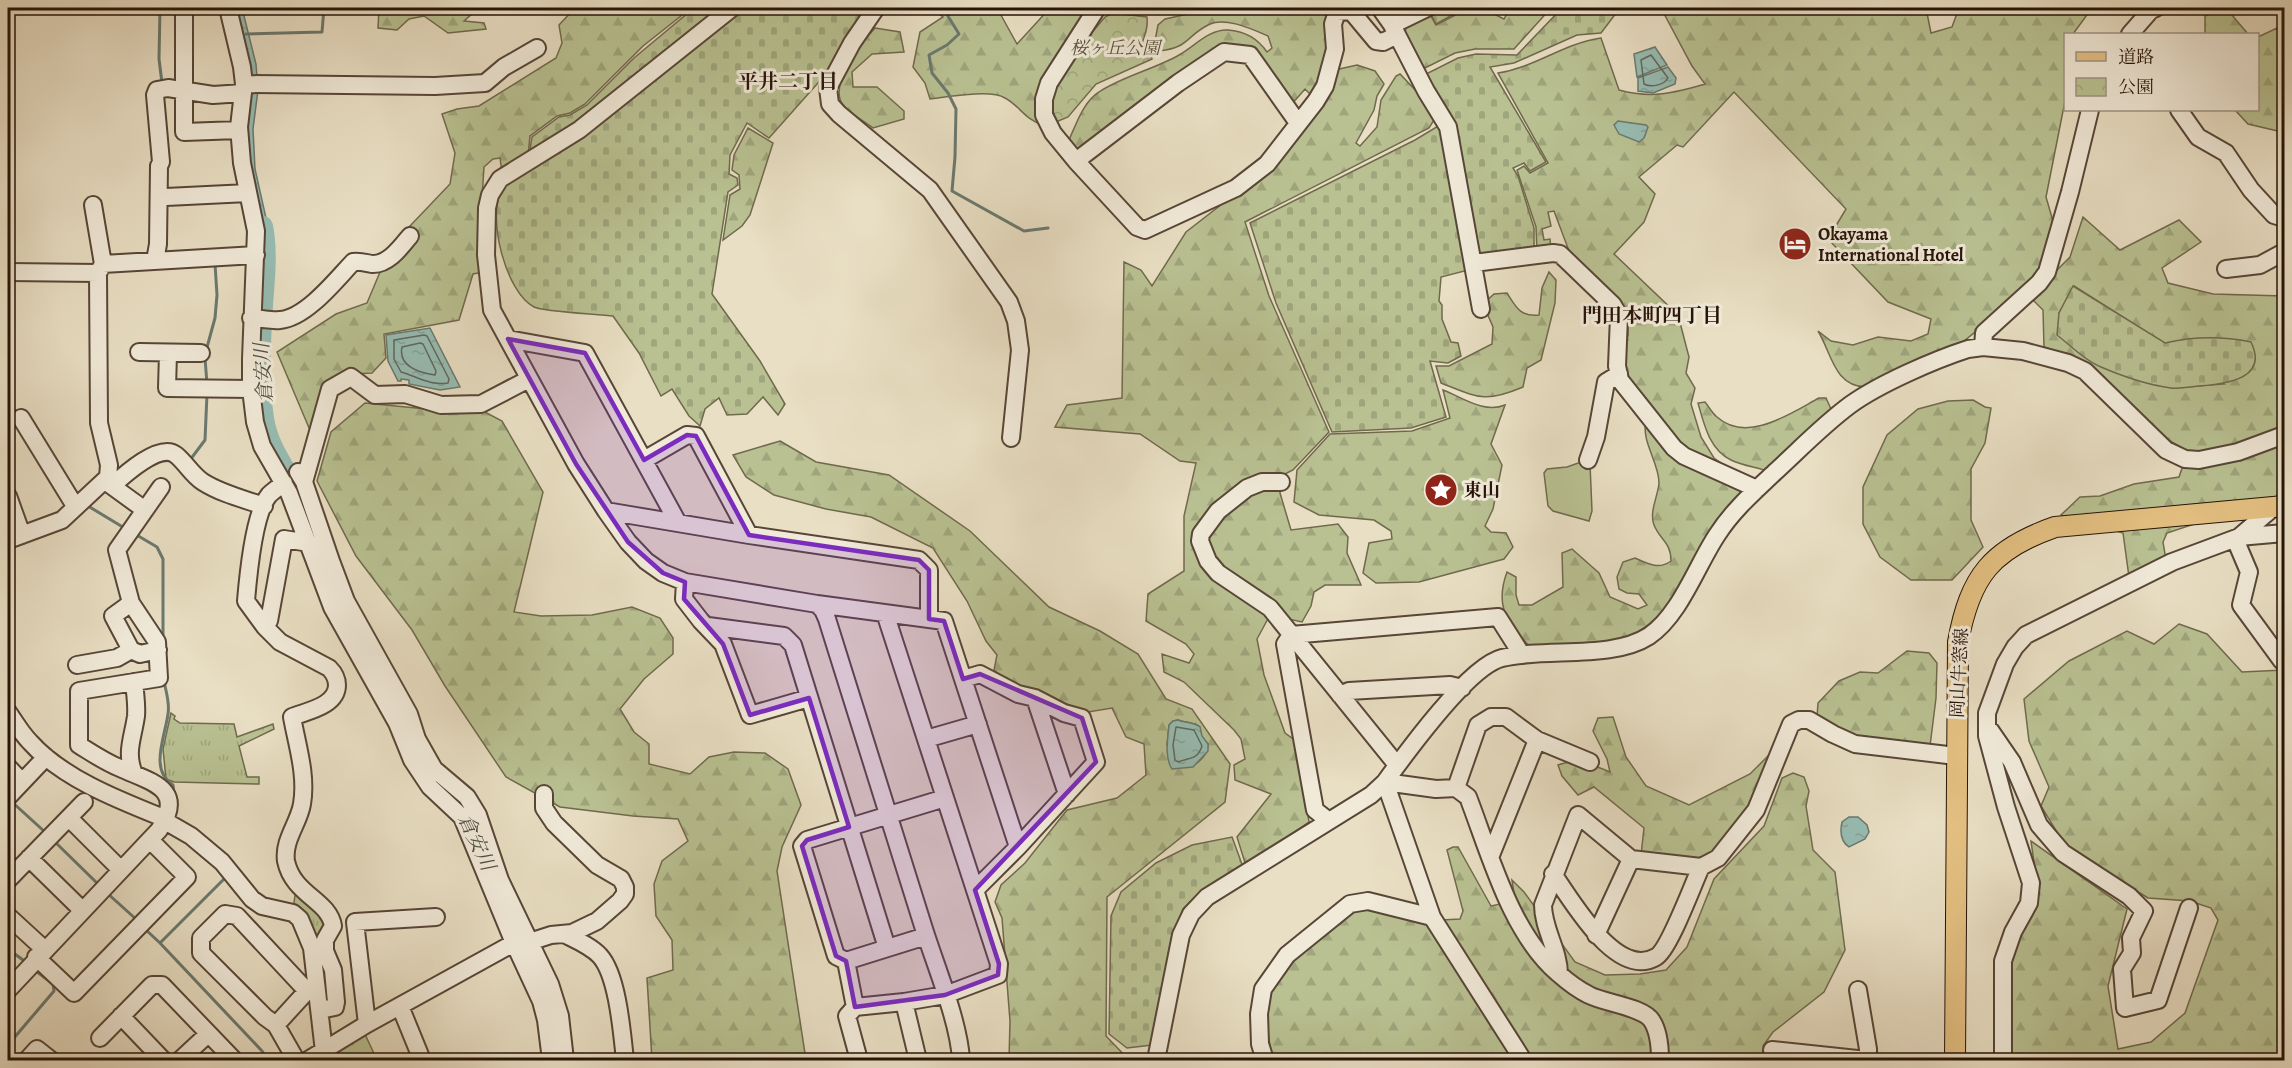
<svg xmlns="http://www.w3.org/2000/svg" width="2292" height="1068" font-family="Alegreya,'Noto Serif JP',serif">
  <defs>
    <pattern id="grass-tufts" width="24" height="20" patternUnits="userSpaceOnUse" patternTransform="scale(1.5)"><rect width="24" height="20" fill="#b9c192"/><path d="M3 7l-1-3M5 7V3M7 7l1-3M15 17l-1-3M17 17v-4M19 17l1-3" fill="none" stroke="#9fa57c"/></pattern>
    <pattern id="forest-firs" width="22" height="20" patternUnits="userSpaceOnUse" patternTransform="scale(1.5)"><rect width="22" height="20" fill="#b9c192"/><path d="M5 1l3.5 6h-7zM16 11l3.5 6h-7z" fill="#9fa57c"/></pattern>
    <pattern id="cemetery-stones" width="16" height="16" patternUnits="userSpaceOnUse" patternTransform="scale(1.5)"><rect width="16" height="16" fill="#b9c192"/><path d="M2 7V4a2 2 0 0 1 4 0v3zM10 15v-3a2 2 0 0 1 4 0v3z" fill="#9fa57c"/></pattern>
    <pattern id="park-crowns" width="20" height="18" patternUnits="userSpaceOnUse" patternTransform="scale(1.5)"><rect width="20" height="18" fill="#b9c192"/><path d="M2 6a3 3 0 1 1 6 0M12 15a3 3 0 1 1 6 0" fill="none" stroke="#9fa57c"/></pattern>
    <pattern id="water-ripples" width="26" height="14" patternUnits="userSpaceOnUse" patternTransform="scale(1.5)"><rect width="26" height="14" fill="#97bdb3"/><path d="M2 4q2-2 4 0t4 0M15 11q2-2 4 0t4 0" fill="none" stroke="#82a298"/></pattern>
  </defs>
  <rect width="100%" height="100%" fill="#e9dfc4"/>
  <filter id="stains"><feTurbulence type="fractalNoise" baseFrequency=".00333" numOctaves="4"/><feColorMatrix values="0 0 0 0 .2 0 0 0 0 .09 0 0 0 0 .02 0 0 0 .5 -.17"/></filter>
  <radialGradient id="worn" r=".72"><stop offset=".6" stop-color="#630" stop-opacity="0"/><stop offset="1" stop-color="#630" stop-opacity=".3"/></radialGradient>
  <path fill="url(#grass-tufts)" stroke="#706a4d" stroke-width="1.5" d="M171,713L175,716L174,719L180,723L234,724L237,737L273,724L274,729L239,746L247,777H259V784L174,782L166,779L163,749Z
    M296,889L331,924L313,944L293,909Z
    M363,1030L377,1060H331V1053Z"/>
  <path fill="url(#forest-firs)" stroke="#706a4d" stroke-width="1.5" fill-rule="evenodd" d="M379,8H471L472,14L464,21L484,23L486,29L448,33L424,16L409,19L397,30L378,28Z
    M575,8H691L643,46L585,104L570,113L557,116L530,136L528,156L502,172L500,158L493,159L484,167L481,213L484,272L473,274L459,320L384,334L386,358L372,373L353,374L328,388L312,435L277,352L336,314L367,303L391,246L450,184L455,153L442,114L457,109L479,106L556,58L562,43L559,25Z
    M914,8H997L1017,44L1050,8H1092L1057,55L1038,94L1043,125C1024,119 1020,106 1005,98C991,89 947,97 930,99L925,83L913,67L920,32L943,17L932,9Z
    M1216,8H1337L1328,55L1313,97L1305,89L1291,105L1253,50L1223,47L1076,153L1068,142C1076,125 1083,102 1099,92C1123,76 1155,69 1179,55C1195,46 1209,29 1228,30C1244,31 1258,39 1267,52L1272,48L1268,36C1252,29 1224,16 1208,25C1185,37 1189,48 1158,51L1155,41L1158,25L1165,19Z
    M1469,8H1482L1504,19L1510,8H1551L1514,49H1475L1455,53L1423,69L1405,35L1406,25L1428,11L1436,25Z
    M1661,8H1926L1931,33L1952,27L1959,8H2092L2073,34H2066L2065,101L2046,197L2055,228L2043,272L2013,301L1964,341L1866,387C1834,386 1832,354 1818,331L1831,341L1853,345L1878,337L1911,341L1928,334L1931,319L1888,302L1828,239L1846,209L1734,92L1683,147L1677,145L1639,177L1655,194L1644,222L1614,254L1678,315L1689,357L1686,373L1695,388L1691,404L1701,437L1714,458L1731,470L1698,456L1681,444L1630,380L1626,367L1624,340L1628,336V328L1569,251L1554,211L1548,212L1551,226L1542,229L1544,240L1550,239L1551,250L1537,252L1536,227L1517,170L1524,166L1530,173L1548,163L1498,73C1536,67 1562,44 1601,38L1619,90C1651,99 1674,93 1705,84L1692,66Z
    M2226,8L2248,34H2205V16Z
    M875,28L900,32L904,52L872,54L852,72L853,87H877L904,111V119L873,128C864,121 850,114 843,105C828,85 861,43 875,28Z
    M2277,28L2281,41L2284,40V100L2282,132L2248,124L2235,110H2258V37Z
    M1357,65L1375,71L1384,84L1377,96L1374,110L1356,143L1360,146L1377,127L1381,100L1396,76L1400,74L1418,93L1434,120L1429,128L1245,222L1269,296L1329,432L1293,470L1279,477L1280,493L1291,530L1338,524L1348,537L1347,553L1361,585H1325L1314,592L1311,606L1302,622L1270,615L1257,639L1264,675L1285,733L1296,741L1309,822L1246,866L1237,837L1271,794L1235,780L1234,765L1245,759L1241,739L1234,730L1184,682L1164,672L1162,654L1189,663L1194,654L1186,644L1146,621L1148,594L1184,571V516L1196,463L1180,461L1140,434L1055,427L1067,405L1122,398L1124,262L1141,270L1152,286L1186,232L1244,187L1335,70Z
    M748,128L773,143L750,215L742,226L723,240L730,195L740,189L739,175L732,170L734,155Z
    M2083,217L2120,250L2179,220L2201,242L2162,268L2168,283L2213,294L2284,296V484L2276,497L2167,533L2163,542L2166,560L2129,577L2123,533L2061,515L2080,497L2100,496L2134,484L2179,477L2188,451L2170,441L2088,366L2076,358L2044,347L2043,310L2030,297L2070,257ZM2074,286L2165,344L2224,384L2172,388L2125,376L2059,313Z
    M1549,272L1556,280L1555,303L1541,360L1527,368L1523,387C1485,403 1479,398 1441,383L1436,366H1449L1492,344L1493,327L1483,304L1494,294L1507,293C1516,307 1520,317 1539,315L1542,288Z
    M1443,390C1462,397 1484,414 1505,405L1491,444L1502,465L1493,509L1485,526L1491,532L1506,533L1513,547L1504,559L1419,582L1376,583L1363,573L1369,543L1392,539L1391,531L1374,520L1319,515L1294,502L1297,470L1330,434L1412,431L1450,418Z
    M1819,398H1826L1831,409L1764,470C1754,467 1741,465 1731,460C1709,449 1704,424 1698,403L1705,402C1709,407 1712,413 1717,417C1747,444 1791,413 1819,398Z
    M1973,400L1985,407L1991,408L1985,443L1971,469V520L1983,547L1952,580H1911L1880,557L1863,524V487L1887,435L1918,409L1948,401Z
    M365,403L416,408L483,411L502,421L543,492L514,612L541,616L592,615L632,607L660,618L673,638V654L644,679L620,709L634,732L649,744V764L690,774L709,757L734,752L765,753L788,769L801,805L782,847L777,871L806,1060H652L647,978L673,970L672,940L656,916L654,884L662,861L688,841L678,819L633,816L560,807L506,777L445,686L412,630L356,556L317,481L331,432Z
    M1646,421L1741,486L1742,492C1726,508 1715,525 1704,544C1683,578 1667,622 1627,637C1602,646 1559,646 1531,648C1508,624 1494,607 1507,572L1516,577V595L1519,605H1532L1563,587L1562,553L1572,549L1599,573L1610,597L1638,609L1647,605L1639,594L1627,593L1619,589L1617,577L1623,562L1635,558C1648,564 1659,570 1671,561C1671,542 1660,540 1654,525C1649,512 1658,496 1659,483C1659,462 1641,442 1646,421Z
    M780,441L816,462L889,475L970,531L1049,607L1100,631L1138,654L1166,699L1192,709L1230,764L1225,802L1107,897L1106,1036L1129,1060H1009L1010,1021L1002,918L995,902L1001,885L1025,863L1067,810L1117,798L1146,775L1144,744L1126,737L1112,708L1082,713L1014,686L994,670L997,655L986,641L967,601L933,548L871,517L826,509L774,495L746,477L733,455ZM1178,720C1185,723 1195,722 1200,727L1201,736L1208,744C1208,755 1199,763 1190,767L1183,766L1167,745L1169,725L1173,721Z
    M2179,624L2207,634L2242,672L2284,670V1060H2009L2010,969L2016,944L2038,890L2031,841L2127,909L2108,986L2118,1049L2151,1042L2185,1013L2218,920L2211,908L2190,901L2148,898L2066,847L2041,806L2049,787L2029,741L2024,699L2069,661L2127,631L2154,644Z
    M1907,651L1929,653L1937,663L1936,698L1930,746L1862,740L1817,717L1818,703L1839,681L1860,672L1878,673Z
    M1613,717L1626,757L1646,786L1689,805L1750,774L1774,750L1752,803L1714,856L1694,862L1641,855L1644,828L1594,787L1578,795L1562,776L1558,765C1575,758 1594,765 1610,772L1607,759L1593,731L1598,718Z
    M1793,773L1804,777L1809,791L1806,806L1813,850L1835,872L1845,950L1824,992L1773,1032L1763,1046V1060H1273L1267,1030L1269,992L1295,956L1351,909L1368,906L1422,921L1460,919L1463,911L1447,850L1453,847H1458L1491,906L1515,901L1512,880L1524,892L1575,962L1605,975L1640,974L1666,970L1687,947L1714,879L1764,826L1782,778Z"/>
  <path fill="url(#cemetery-stones)" stroke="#706a4d" stroke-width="1.5" d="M694,8H870L825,75L769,138L747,123L730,155L729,174L737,178L738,185L728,192L712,294L760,361L785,404L778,415L763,397L747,414L727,415L719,398L705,409L700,426L689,416L672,389L661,396L639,353L613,316C599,314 544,312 534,307C506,293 486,216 502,189C507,181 520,174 527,168L532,137L559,117L570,115L587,105L634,58Z
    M1135,8H1197C1177,11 1153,21 1135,8Z
    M1428,8H1465L1436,24Z
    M1562,8H1620L1601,33L1577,35L1514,63L1490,67L1546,162L1530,171L1524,163L1513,168L1518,176L1534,228V253L1441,277L1439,301L1442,305V319L1451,342L1458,343L1461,356L1448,363L1430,361L1446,417L1411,428L1332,432L1276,303L1250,223L1415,140L1450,119L1426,74L1458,58L1476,54L1517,55Z
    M2073,286L2165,343C2195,336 2221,336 2251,342C2269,379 2226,384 2199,386C2190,387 2180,389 2171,388C2148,385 2122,376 2101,367C2085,361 2070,345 2057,335L2059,313Z
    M1232,837L1243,867L1194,898L1183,909L1176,929L1152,1045L1127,1048L1109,1034L1111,916L1121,892L1156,863L1192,845Z"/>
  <path fill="url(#park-crowns)" stroke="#706a4d" stroke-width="1.5" d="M1113,13L1147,17C1149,36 1140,36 1142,54L1150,52L1152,59L1096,84L1068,117L1056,122C1053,112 1050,99 1053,90C1063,63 1087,39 1105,17Z"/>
  <path fill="#b9c192" stroke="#706a4d" stroke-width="1.5" d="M1581,462L1590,464L1592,511L1589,521L1553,511L1548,506L1544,473L1547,469L1567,467Z"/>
  <path fill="url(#water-ripples)" stroke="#6a796f" stroke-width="1.5" d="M233,8H242L256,64L258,90L253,129L255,169L266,218L269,252H259Z
    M1655,47L1667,65L1637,77L1634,54Z
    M1668,67L1676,78L1675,84L1653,93L1638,91V78Z
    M1618,121L1646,125L1648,127L1644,138L1639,142L1619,134L1614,125Z
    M430,328L460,387L440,390L409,384V380L401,379V381H398L388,361L386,335Z
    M1178,720C1185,723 1194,722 1200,727L1202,736L1208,744V751L1193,767L1172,769C1164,757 1168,738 1169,725L1173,721Z
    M1849,817H1858L1867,825L1869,832L1865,839L1849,847C1840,841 1840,831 1842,822Z"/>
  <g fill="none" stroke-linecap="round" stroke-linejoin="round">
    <path stroke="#5e685e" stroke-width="1.5" d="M1651,55L1668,78C1664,85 1651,88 1644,84L1641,60Z
      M424,335L427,336L449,379L448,383C430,386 416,376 401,372L394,359V340Z
      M420,343L423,344L436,371L435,375C419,373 398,366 402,347Z
      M1176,727L1194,730L1202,746C1197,761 1189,757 1178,762L1175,760L1173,745Z"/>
    <path stroke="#6a796f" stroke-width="3" d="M160,8L159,59L162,83
      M943,8L959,34L947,45L929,55L932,73L948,93L956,109L955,157L952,191L1024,231L1048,228
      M246,34L322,32L324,8
      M206,351L215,318L217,295L215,264
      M205,358L207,384
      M190,460L205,440L207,394
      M88,506L126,529
      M135,534L157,547L163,559V638
      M164,681C166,692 170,703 168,714C165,737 149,770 173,785L174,794
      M12,802L45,832
      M54,841L98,884
      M227,876L160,943L262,1051L268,1060
      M107,893L137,920
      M145,929L160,943
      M8,949L23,960
      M8,1045L54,991L53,984L36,971"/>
    <path stroke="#97bdb3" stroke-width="20" d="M263,226C268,251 265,279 263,304C261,342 258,380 264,418C269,454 296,479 307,512"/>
    <g stroke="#574637" stroke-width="20">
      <path id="minor" d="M184,8V132L239,130
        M228,8L242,67L244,84L239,127L242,163L256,231L251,359V389L255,422L262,446L289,493L314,559L331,561L346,601L409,714L417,739L434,769L467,797L478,815L500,880L550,984L560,1016L565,1060
        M732,8L579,130L500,179L490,195L487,208L486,255L492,310L576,464L606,511L628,542L646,561L663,573L685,582L817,604L944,621L1018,847L975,890L999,964L998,975L945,995L904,1002L855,1007L847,1016L859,1060
        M876,8L852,43L828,88L830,104L839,114L930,190L1009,302L1016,321L1020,350L1011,438
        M1097,8L1049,83L1044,99V115L1053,133L1076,161L1137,227L1145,230L1236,188L1267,164L1316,101L1325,86L1335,49L1333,24L1337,12L1351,11L1376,41L1383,42L1397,35
        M1380,8L1392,25L1426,91L1448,127L1481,309
        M1392,25L1427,8
        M2130,34L2151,10L2156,8
        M244,84L435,86L485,83L504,67L537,48
        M2179,110L2198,137L2226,153L2251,190L2274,215L2284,218
        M1076,161L1178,83L1224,52L1250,55L1298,123
        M166,197L248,193
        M155,261L158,244L159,166L161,162L155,95L157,90L168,88L213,95L243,93
        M1474,263L1553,253L1560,254L1613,305L1619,316L1617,366L1620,380L1674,448L1684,456L1757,489
        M103,264L256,255
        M2226,269L2260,265L2284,252
        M8,272L98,273
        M251,318C260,318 271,321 280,320C306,318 336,280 353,262C360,261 366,263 372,264C388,265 401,247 410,236
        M508,339L585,353L678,523
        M1983,347L1984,333L2039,283L2047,272L2070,192L2090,110
        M139,352L201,353
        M168,353L167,388L251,389
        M21,418L75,506
        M644,460L687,435L696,436L749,535
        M1588,460L1596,437L1606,382L1619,374
        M298,472L304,482L331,561
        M105,481L145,510
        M304,482L330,389L351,377L375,395L405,394L441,405L481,404L529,379
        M1281,482H1262L1247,488L1218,511L1201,534L1200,541L1208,561L1218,573L1270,608L1397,765
        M284,483C279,487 273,491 269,495C254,513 248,577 246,601L265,627L280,642L329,668C334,673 337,678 337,685C337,706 307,711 292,717C297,745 307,775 302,804C299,823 283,840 286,861C293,895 329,900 333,926L325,940V951L333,970L336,1002L335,1007L320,1010
        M112,486C124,475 160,442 176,455C186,463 192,475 203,482C222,494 244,499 264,506
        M8,496L22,535
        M606,511L749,535L919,560L929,570V619
        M2239,537L2274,507
        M2235,539L2249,572L2241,605L2282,661
        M8,540L62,520L108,477L109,465L99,423L98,273L103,264L93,205
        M314,559L332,607L397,723L412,760L430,787L462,817L514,943L541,1001L546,1020L551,1060
        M685,582L684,599L701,621L723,644L750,715L809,698
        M131,603L113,616L131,650L140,654L158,650
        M817,604L823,610L827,619C859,722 892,826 924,929C936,967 959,1022 961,1060
        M885,613L975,890
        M269,621L284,539L309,543
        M708,626L784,636L793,645L887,948
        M1291,635L1498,617L1522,655
        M1291,635L1285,644L1315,810L1329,821
        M77,665L117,658L131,650
        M963,679L980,674L1018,694L1035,698L1064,713L1082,718L1096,762L1018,847
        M134,682C135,693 137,705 136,716C133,738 125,752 134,774
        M1340,695L1349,691L1450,685L1462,688
        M1035,698L1067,794
        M8,712C15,722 21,733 30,742C63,779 121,801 166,819
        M1990,730L2012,762L2039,825L2063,853L2129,896L2144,911L2131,938L2132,953L2122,969L2125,1008L2158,1000L2189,908
        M926,739L978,724
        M8,767L22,782
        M1385,782L1436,789L1456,788L1468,797C1490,854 1511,934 1559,974C1568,982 1579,990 1589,995C1604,1003 1644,1007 1652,1021C1659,1032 1660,1047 1660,1060
        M1385,782L1432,917L1523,1060
        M1456,788L1478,725L1491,717H1506L1537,740L1590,762
        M8,797L46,757
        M69,818L121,870
        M165,821L191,836L222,862L252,899L262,906L293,913L300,919L312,948L325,1060
        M1491,855L1537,740
        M29,858L82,910
        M1553,874C1572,900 1616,980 1656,957C1669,950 1693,884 1701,867
        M8,880L84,802
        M8,916L44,949
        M564,934C576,940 591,946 600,956C618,976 622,1034 625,1060
        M1596,935L1631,859
        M520,945L551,935L572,933L597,921L620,901L625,894V887L621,879L597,865L554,823L544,808V794
        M36,957L74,993L187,877L150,840
        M846,961L926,936
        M1559,974C1559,950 1543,929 1543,905L1578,815L1631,859L1701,867L1718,858L1756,810L1791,724L1799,720H1809L1833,734L1855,744L1956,756
        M8,990L159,830C187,788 150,782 120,768C105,762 92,753 79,745V691L159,678L157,642L131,603L117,550L161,487
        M1858,990L1868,1049V1060
        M904,1002L918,1060
        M400,1006L422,1060
        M855,1007L846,961L836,956L802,846L807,840L945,798
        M121,1016L163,1060
        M367,1024L355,922L436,917
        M276,1025L307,991L237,916L225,914L201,938V953L265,1017L276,1025L296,1060
        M100,1038L152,985H162L234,1060
        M1772,1050L1867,1060
        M27,1060L37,1049L51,1060
        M180,1060L208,1034
        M308,1060L367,1024L514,943
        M1156,1060L1181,935L1191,914L1207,897L1371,795L1385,782C1406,753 1469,666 1502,658C1546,647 1612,660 1649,636C1680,615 1697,565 1717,535C1733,510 1754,492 1775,472C1800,449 1823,425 1850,405C1879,384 1934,360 1968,349L1983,347L2023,351L2068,363L2085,371L2166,450L2185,459L2199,460L2238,452L2284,435
        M1265,1060L1260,1044L1259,1014L1263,989L1287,955L1350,904L1368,901L1432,917
        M2003,1060V961L2013,932L2029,903L2031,883L2006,807L1987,736V713L2005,664L2015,647L2026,635L2172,562L2239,537L2284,533"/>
    </g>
    <g stroke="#261308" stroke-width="22">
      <path id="major" d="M1955,1060L1958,642C1970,576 1992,549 2055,527L2284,506"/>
    </g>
    <use href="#minor" stroke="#f1ead9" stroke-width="16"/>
    <use href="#major" stroke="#e4c082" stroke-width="20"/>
  </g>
  <path fill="#7b2cbf" fill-opacity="0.2" stroke="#7b2cbf" stroke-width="4.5" stroke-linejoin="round" d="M508,339L585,353L644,460L687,435L696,436L749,535L919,560L929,570V619L944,621L963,679L980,674L1082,718L1096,762L975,890L999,964L998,975L945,995L855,1007L846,961L836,956L802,846L807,840L849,827L809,698L750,715L723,644L684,599L685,582L663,573L628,542L576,464Z"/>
  <defs>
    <g id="hotel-disc" transform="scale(1.725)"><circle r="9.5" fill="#8f2418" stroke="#f1ead9"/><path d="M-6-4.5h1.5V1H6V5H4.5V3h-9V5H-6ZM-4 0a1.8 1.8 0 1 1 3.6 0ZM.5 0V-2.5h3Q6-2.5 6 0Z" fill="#fff"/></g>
    <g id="sight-disc" transform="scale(1.725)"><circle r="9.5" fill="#8f2418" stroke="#f1ead9"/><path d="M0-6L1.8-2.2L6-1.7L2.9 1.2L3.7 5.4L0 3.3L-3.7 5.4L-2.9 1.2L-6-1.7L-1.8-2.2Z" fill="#fff"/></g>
  </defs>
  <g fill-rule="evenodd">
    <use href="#hotel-disc" x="1795" y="244"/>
    <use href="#sight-disc" x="1441" y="490"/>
  </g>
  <g text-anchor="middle" stroke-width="6" stroke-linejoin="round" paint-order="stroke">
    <g font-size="18" font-style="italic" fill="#595038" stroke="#f1ead9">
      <text x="1115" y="54">桜ヶ丘公園</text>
    </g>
    <g font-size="18" font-weight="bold" fill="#261308" stroke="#f1ead9" text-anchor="start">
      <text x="1818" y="240">Okayama<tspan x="1818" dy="21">International Hotel</tspan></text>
      <text x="1464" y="496">東山</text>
    </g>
    <g font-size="18" fill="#261308" stroke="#f1ead9">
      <text transform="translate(1959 673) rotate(-87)" y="6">岡山牛窓線</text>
    </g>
    <g font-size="20" font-weight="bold" fill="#261308" stroke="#f1ead9">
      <text x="788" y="88">平井二丁目</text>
      <text x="1652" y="322">門田本町四丁目</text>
    </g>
    <g font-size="20" font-style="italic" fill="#4e4e44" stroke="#f1ead9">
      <text transform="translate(263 373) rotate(-94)" y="7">倉安川</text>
      <text transform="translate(477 842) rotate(65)" y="7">倉安川</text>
    </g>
  </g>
  <rect width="2292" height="1068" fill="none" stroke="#e9dfc4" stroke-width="30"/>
  <rect x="9" y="9" width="2274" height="1050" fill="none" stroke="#261308" stroke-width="3"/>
  <rect x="15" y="15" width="2262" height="1038" fill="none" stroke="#261308" stroke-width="1.5"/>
  <rect x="2064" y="33" width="195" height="78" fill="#f1ead9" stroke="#a09485" stroke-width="1.5"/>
  <rect x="2076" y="52" width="30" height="9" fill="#e4c082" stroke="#a09485" stroke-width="1.5"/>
  <text x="2118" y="63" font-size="18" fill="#261308">道路</text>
  <rect x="2076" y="78" width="30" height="18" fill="url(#park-crowns)" stroke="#a09485" stroke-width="1.5"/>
  <text x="2118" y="93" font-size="18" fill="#261308">公園</text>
  <rect width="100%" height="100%" filter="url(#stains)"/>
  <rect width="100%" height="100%" fill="url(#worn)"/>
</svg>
